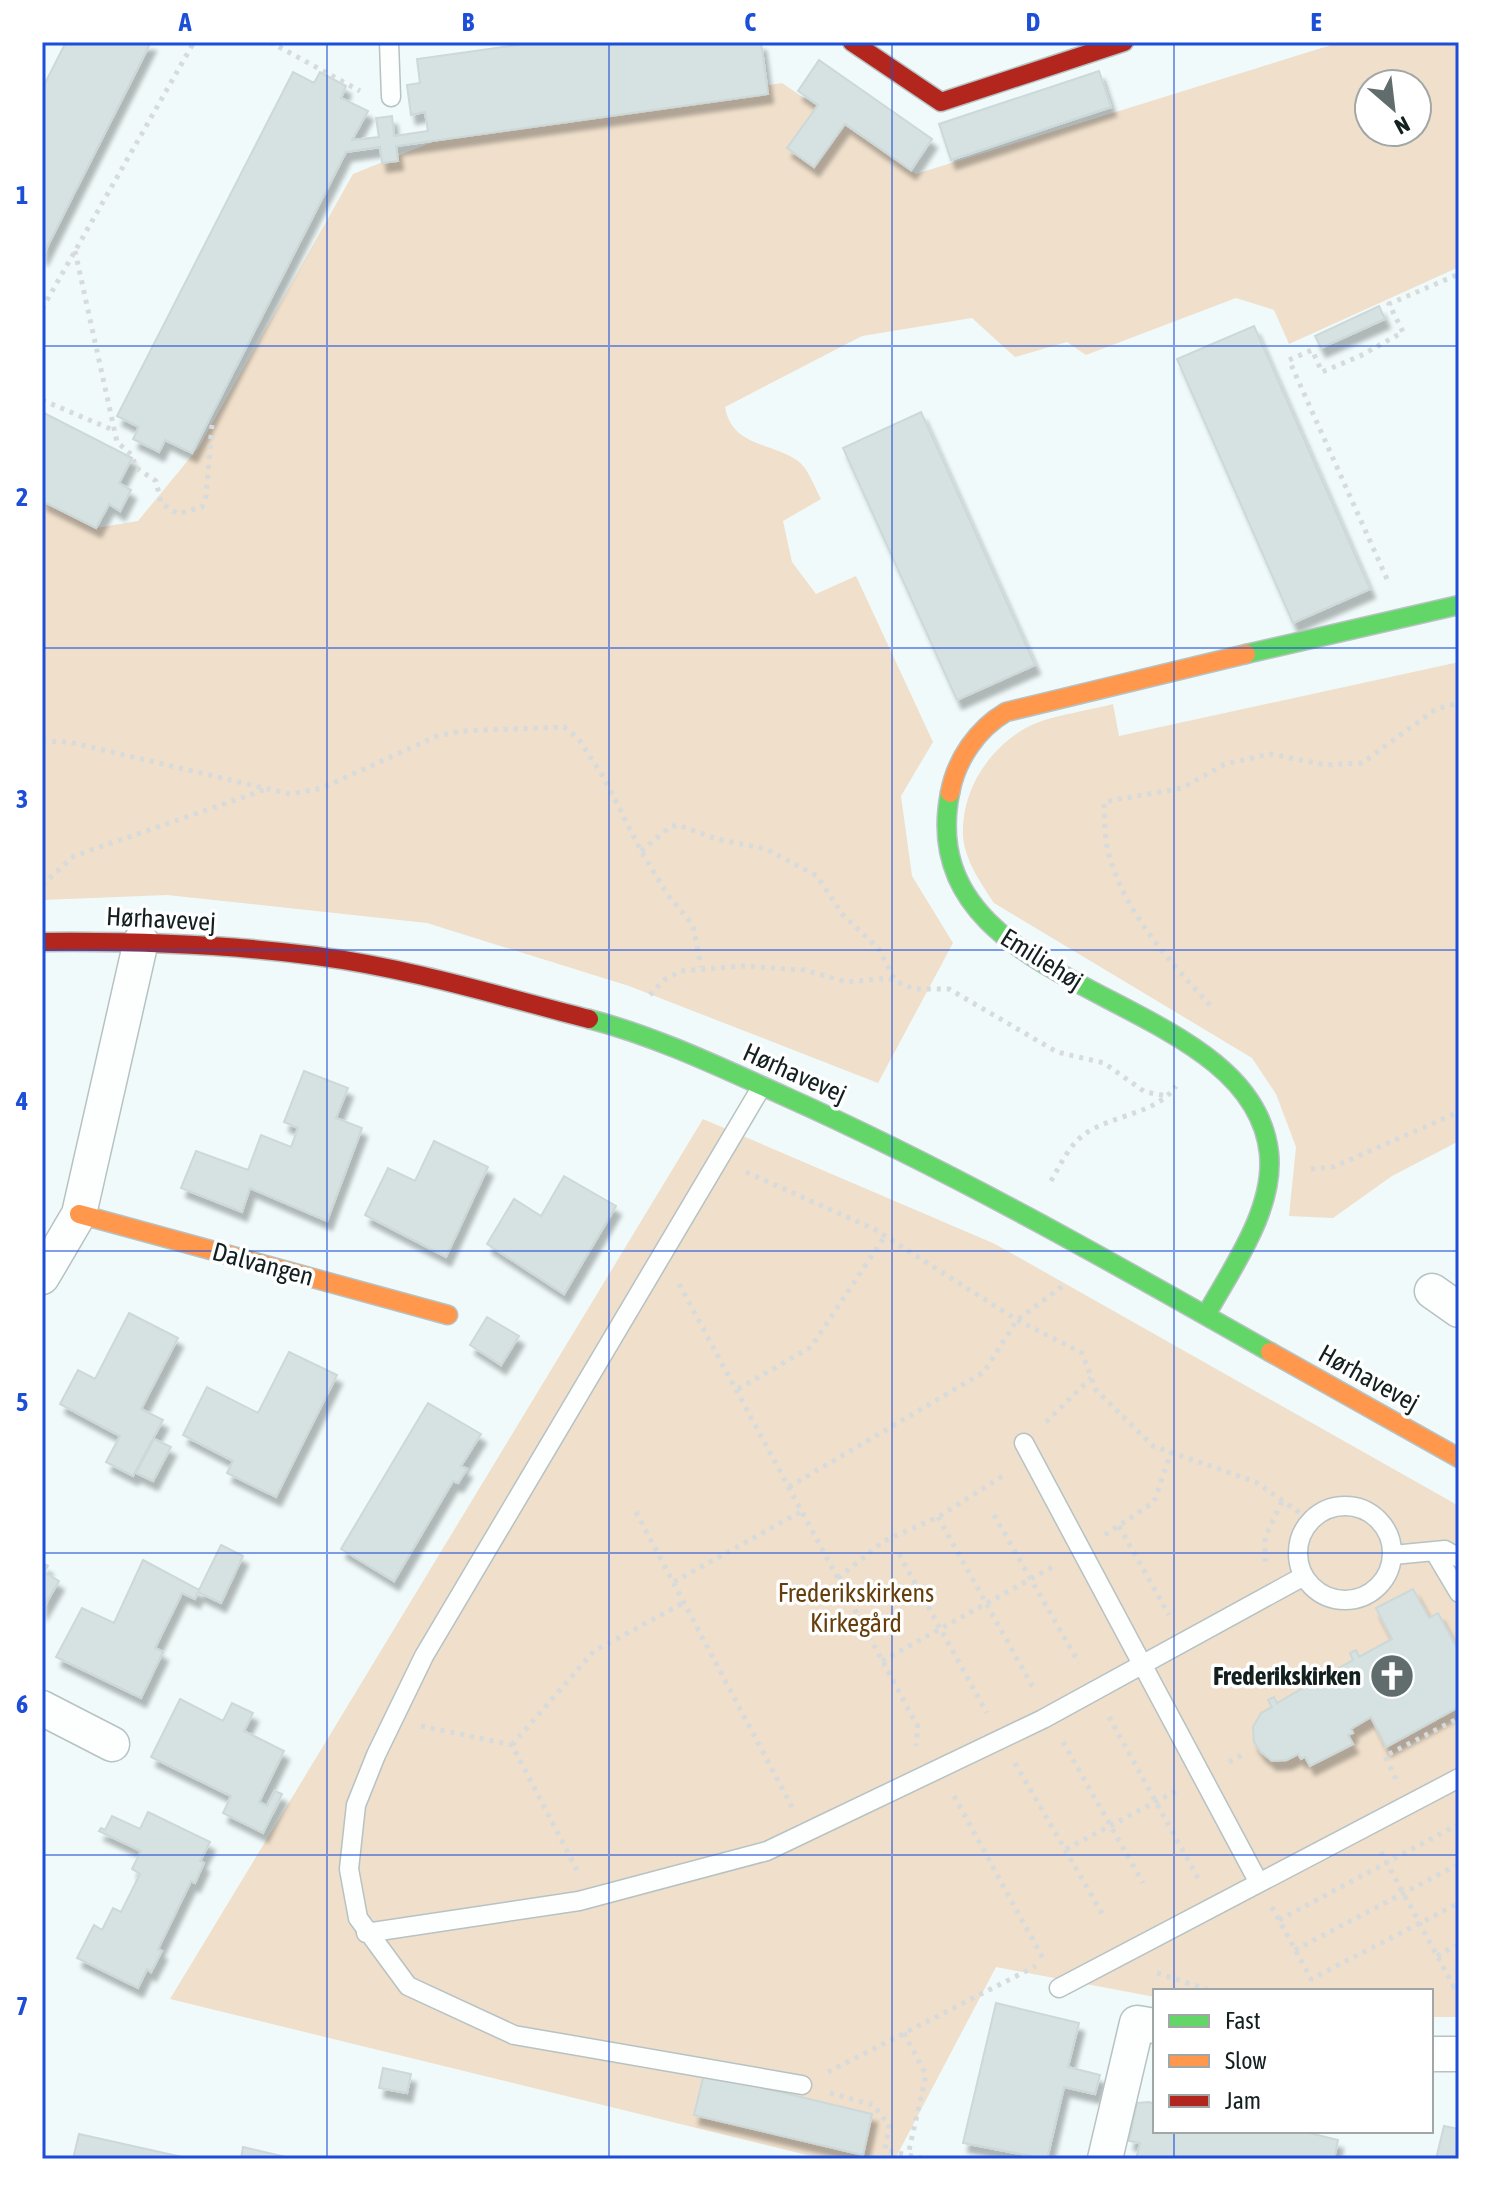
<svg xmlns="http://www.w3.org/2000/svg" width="1501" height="2201" font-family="'Asap Condensed',sans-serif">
  <defs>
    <filter id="shadow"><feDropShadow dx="5" dy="9" stdDeviation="2" flood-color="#0004"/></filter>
  </defs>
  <rect width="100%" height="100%" fill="#f0fafa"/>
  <path fill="#efdfcb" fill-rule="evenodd" d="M1341,42H1459V267L1289,344L1274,310L1236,298L1086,355L1067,342L1015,357L972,318L862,336L725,407C732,447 771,442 798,461C808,468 815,488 821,499L783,521L792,562L816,594L856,576L933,742L901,796L912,876L953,943L878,1083L629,986L427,923L167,895L42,900V501L96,528L138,521L199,447L353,174L447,136L782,83L916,174ZM1369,84H1417V132H1369Z
    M1459,662V1141L1392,1176L1333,1218L1289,1216L1296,1147L1276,1094L1252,1058L994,903C981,883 965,861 963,836C961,792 987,751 1024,729C1045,716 1088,711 1113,704L1119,736Z
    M703,1119L995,1244L1459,1506V2017H1431V1991H1155V1997L996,1967L895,2159H823L170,1999Z"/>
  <path fill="#d6e1e1" stroke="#cdd8d8" stroke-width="2" filter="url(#shadow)" d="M66,42H151L42,257V89Z
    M538,42H761L768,94L396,146L398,161L382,163L380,147L346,152L192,453L165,440L159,452L133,439L139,427L117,416L293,72L314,83L320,72L346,86L341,98L368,111L352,140L379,137L376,118L392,116L394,136L428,131L425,112L411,115L407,85L420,83L417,59Z
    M819,60L932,139L911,170L845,124L814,167L787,148L818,105L798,91Z
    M1099,71L1111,107L951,160L939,124Z
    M1379,306L1385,319L1321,348L1315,336Z
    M1254,326L1370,589L1293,623L1177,359Z
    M42,412L132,458L119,483L131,490L120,511L109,504L96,528L42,501Z
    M921,412L1035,665L957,700L843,448Z
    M304,1071L348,1088L336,1118L362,1128L327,1221L250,1188L242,1212L181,1188L196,1151L248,1170L261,1135L291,1147L298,1128L284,1122Z
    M434,1141L488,1167L446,1257L365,1215L388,1168L415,1181Z
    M564,1176L616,1206L564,1294L487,1244L514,1199L541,1216Z
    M129,1313L178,1338L141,1409L163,1420L133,1476L106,1462L120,1436L60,1404L78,1370L95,1379Z
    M487,1317L519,1336L501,1365L470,1345Z
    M289,1352L337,1375L276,1497L227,1473L233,1461L183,1435L207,1387L258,1413Z
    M428,1403L481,1434L461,1466L467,1469L458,1483L453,1481L394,1581L341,1549Z
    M154,1439L171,1447L153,1481L136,1473Z
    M221,1545L243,1556L221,1603L198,1592L195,1599L182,1593L155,1648L163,1652L141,1698L56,1657L82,1608L114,1623L143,1560L199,1590Z
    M42,1563L48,1566L44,1572L59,1581L42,1610Z
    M1413,1589L1429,1618L1438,1613L1459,1652V1707L1386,1747L1371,1717L1351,1729L1353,1733L1348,1735L1353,1744L1310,1766L1305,1757L1301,1759L1298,1754L1287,1760L1272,1761L1261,1752L1254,1742L1253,1727L1261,1713L1272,1707L1268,1700L1274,1697L1277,1703L1315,1681L1311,1674L1317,1671L1321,1678L1353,1660L1350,1653L1356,1650L1359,1657L1392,1639L1376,1608Z
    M180,1699L223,1721L232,1703L253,1713L244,1731L284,1751L259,1802L267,1806L275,1791L282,1794L263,1833L223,1813L231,1796L151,1757Z
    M148,1812L210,1842L200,1861L204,1863L195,1883L191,1881L158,1949L162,1951L151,1972L147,1969L138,1988L77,1958L94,1925L102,1930L113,1908L121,1912L140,1874L132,1869L141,1851L99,1831L101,1828L105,1830L112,1816L140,1829Z
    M996,2003L1079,2023L1068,2067L1100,2075L1095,2094L1064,2087L1047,2159L963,2143Z
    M383,2068L411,2074L407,2093L379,2088Z
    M704,2074L872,2114L863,2155L694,2115Z
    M1149,2102L1155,2104V2131H1301L1338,2140L1334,2159H1136L1140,2143L1129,2141L1137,2103Z
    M1444,2126L1459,2129V2159H1436Z
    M79,2134L191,2159H73Z
    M243,2147L286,2157V2159H241Z"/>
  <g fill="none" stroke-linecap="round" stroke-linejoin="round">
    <g stroke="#b7c2c2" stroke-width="21">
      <path id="lane" d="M389,42L391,97
        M762,1086L424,1656L376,1755L356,1805L349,1869L358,1918L408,1986L514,2035L802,2085
        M1024,1443L1259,1883
        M1298 1553a47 47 0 1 1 94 0a47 47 0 1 1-94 0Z
        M1434,1551L1459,1593
        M1393,1555L1445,1550L1459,1558
        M366,1933L579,1901L767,1851L1043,1719L1304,1576
        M1059,1988L1459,1778"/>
    </g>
    <g stroke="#b7c2c2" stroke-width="37">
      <path id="street" d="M42,1277L79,1214L141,941
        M1432,1291L1459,1310
        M42,1708L112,1744
        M1431,2054H1459
        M1105,2159L1137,2023L1155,2026"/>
    </g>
    <g stroke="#b7c2c2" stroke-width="21">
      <path id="fast" d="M1246,654L1459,605
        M950,793C909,999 1251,988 1269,1153C1275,1209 1232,1268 1206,1315
        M589,1019C655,1036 720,1067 782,1095C950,1170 1110,1261 1270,1352"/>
    </g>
    <g stroke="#b7c2c2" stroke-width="21">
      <path id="slow" d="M950,793C956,760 977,729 1006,712L1246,654
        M79,1214L448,1315
        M1270,1352L1459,1458"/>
    </g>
    <g stroke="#b7c2c2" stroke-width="21">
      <path id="jam" d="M852,42L941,102L1124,42
        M42,942C134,941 225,944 316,956C409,968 499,996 589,1019"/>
    </g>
    <path stroke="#d7dbdb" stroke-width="5" stroke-dasharray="4 6" stroke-linecap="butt" d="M270,42L360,91
      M75,251L117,442L133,456L135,467L156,481L161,503L178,514L202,507L206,496L212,425
      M42,309L194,42
      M42,400L113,430
      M1387,579L1289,360L1312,350L1322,372L1360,356L1403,332L1389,304L1459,274
      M42,741L69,742L290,794L322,788L437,736L461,731L564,727L578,738L604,778L641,851L667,894L693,925L701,967
      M641,851L670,827L678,825L717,839L766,849L817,876L843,915L878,948L895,980
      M42,885L74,856L267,789
      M650,995L664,980L681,971L742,966L804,970L847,982L888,978L914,989H949L1057,1052L1104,1063L1145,1092L1167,1096
      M1210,1005C1169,961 1123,911 1108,851C1104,836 1105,818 1104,802L1182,788L1225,764L1270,754L1326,765L1362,763L1436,709L1459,703
      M1311,1169L1333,1167L1459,1112
      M746,1172L874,1229L1017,1320L1082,1353L1096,1390L1153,1446L1256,1482L1310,1520
      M1051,1181C1061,1164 1069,1145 1085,1134C1111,1115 1157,1114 1176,1086
      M679,1284L918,1727L916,1746
      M738,1389L811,1347L885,1236
      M1046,1422L1091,1378
      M789,1487L984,1372L1017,1320L1064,1285
      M636,1512L792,1807
      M994,1515L1079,1663
      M938,1517L1035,1691
      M1119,1526L1169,1615
      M1105,1535L1154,1502L1171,1452
      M899,1554L987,1713
      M1265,1562V1538L1282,1501
      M838,1578L884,1541L938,1517L1006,1474
      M674,1582L802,1511
      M882,1661L1056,1565
      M1109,1717L1199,1880
      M421,1726L512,1745L577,1870
      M1063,1742L1143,1883
      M512,1745L594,1651L685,1602
      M1229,1762L1242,1755
      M1015,1763L1103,1915
      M1396,1779L1385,1756L1459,1718
      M954,1796L1045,1962
      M1066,1849L1178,1790
      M1381,1852L1454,1987L1459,1984
      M1272,1907L1311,1979L1459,1903
      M1279,1920L1459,1824
      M1295,1950L1459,1864
      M1437,1956L1459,1944
      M1157,1973L1212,1991
      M904,2033L926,2075L908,2155
      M828,2072L1036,1966
      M830,2093L873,2105L889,2125L885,2150L925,2159"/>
    <use href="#lane" stroke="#fdfefe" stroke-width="18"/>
    <use href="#street" stroke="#fdfefe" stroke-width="34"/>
    <use href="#fast" stroke="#63d668" stroke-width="18"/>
    <use href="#slow" stroke="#ff974d" stroke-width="18"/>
    <use href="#jam" stroke="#b3261e" stroke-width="18"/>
  </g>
  <path fill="none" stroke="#1d4ed8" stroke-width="2" stroke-opacity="0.55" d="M327,42V2159M609,42V2159M892,42V2159M1174,42V1991M42,346H1459M42,648H1459M42,950H1459M42,1251H1459M42,1553H1459M42,1855H1459M1174,2131V2159"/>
  <defs>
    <g id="church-disc" transform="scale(2.3)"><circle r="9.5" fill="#616c6c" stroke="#fff"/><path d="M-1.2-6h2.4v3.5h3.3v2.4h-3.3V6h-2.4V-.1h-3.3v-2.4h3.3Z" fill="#fff"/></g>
  </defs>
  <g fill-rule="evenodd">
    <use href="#church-disc" x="1392" y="1676"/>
  </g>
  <g text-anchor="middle" stroke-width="7" stroke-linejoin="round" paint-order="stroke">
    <g font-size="26" fill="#142020" stroke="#fff">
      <text transform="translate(161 919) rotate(3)" y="9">Hørhavevej</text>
      <text transform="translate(1042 959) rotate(32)" y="9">Emiliehøj</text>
      <text transform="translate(795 1073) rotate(24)" y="9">Hørhavevej</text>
      <text transform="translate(263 1264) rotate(15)" y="9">Dalvangen</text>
      <text transform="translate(1369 1378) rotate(29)" y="9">Hørhavevej</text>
    </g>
    <g font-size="26" fill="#663e0b" stroke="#fff">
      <text x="856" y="1602">Frederikskirkens<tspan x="856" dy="30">Kirkegård</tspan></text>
    </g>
    <g font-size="26" font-weight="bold" fill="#142020" stroke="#fff" text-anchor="end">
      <text x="1361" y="1685">Frederikskirken</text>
    </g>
  </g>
  <rect width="1501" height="2201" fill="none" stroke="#ffffff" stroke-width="88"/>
  <rect x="1153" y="1989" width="280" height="144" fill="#ffffff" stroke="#a1a6a6" stroke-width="2"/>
  <rect x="1169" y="2015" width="40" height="12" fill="#63d668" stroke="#a1a6a6" stroke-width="2"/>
  <text x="1225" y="2029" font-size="24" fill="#142020">Fast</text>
  <rect x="1169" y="2055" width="40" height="12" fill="#ff974d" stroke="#a1a6a6" stroke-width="2"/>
  <text x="1225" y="2069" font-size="24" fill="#142020">Slow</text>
  <rect x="1169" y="2095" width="40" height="12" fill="#b3261e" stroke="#a1a6a6" stroke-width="2"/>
  <text x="1225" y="2109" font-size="24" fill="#142020">Jam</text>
  <g transform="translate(1393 108) rotate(152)"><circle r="38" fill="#ffffff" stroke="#a1a6a6" stroke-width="2"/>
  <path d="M0-6L14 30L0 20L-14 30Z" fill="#616c6c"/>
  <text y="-12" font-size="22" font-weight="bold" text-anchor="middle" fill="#142020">N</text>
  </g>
  <rect x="44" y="44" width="1413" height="2113" fill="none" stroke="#1d4ed8" stroke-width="3"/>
  <g font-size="26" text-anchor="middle" font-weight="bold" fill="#1d4ed8">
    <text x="185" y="31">A</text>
    <text x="468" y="31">B</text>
    <text x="750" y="31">C</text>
    <text x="1033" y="31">D</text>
    <text x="1316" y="31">E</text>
    <text x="22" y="204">1</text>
    <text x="22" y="506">2</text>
    <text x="22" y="808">3</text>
    <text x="22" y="1110">4</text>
    <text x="22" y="1411">5</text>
    <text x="22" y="1713">6</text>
    <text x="22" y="2015">7</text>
  </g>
</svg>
